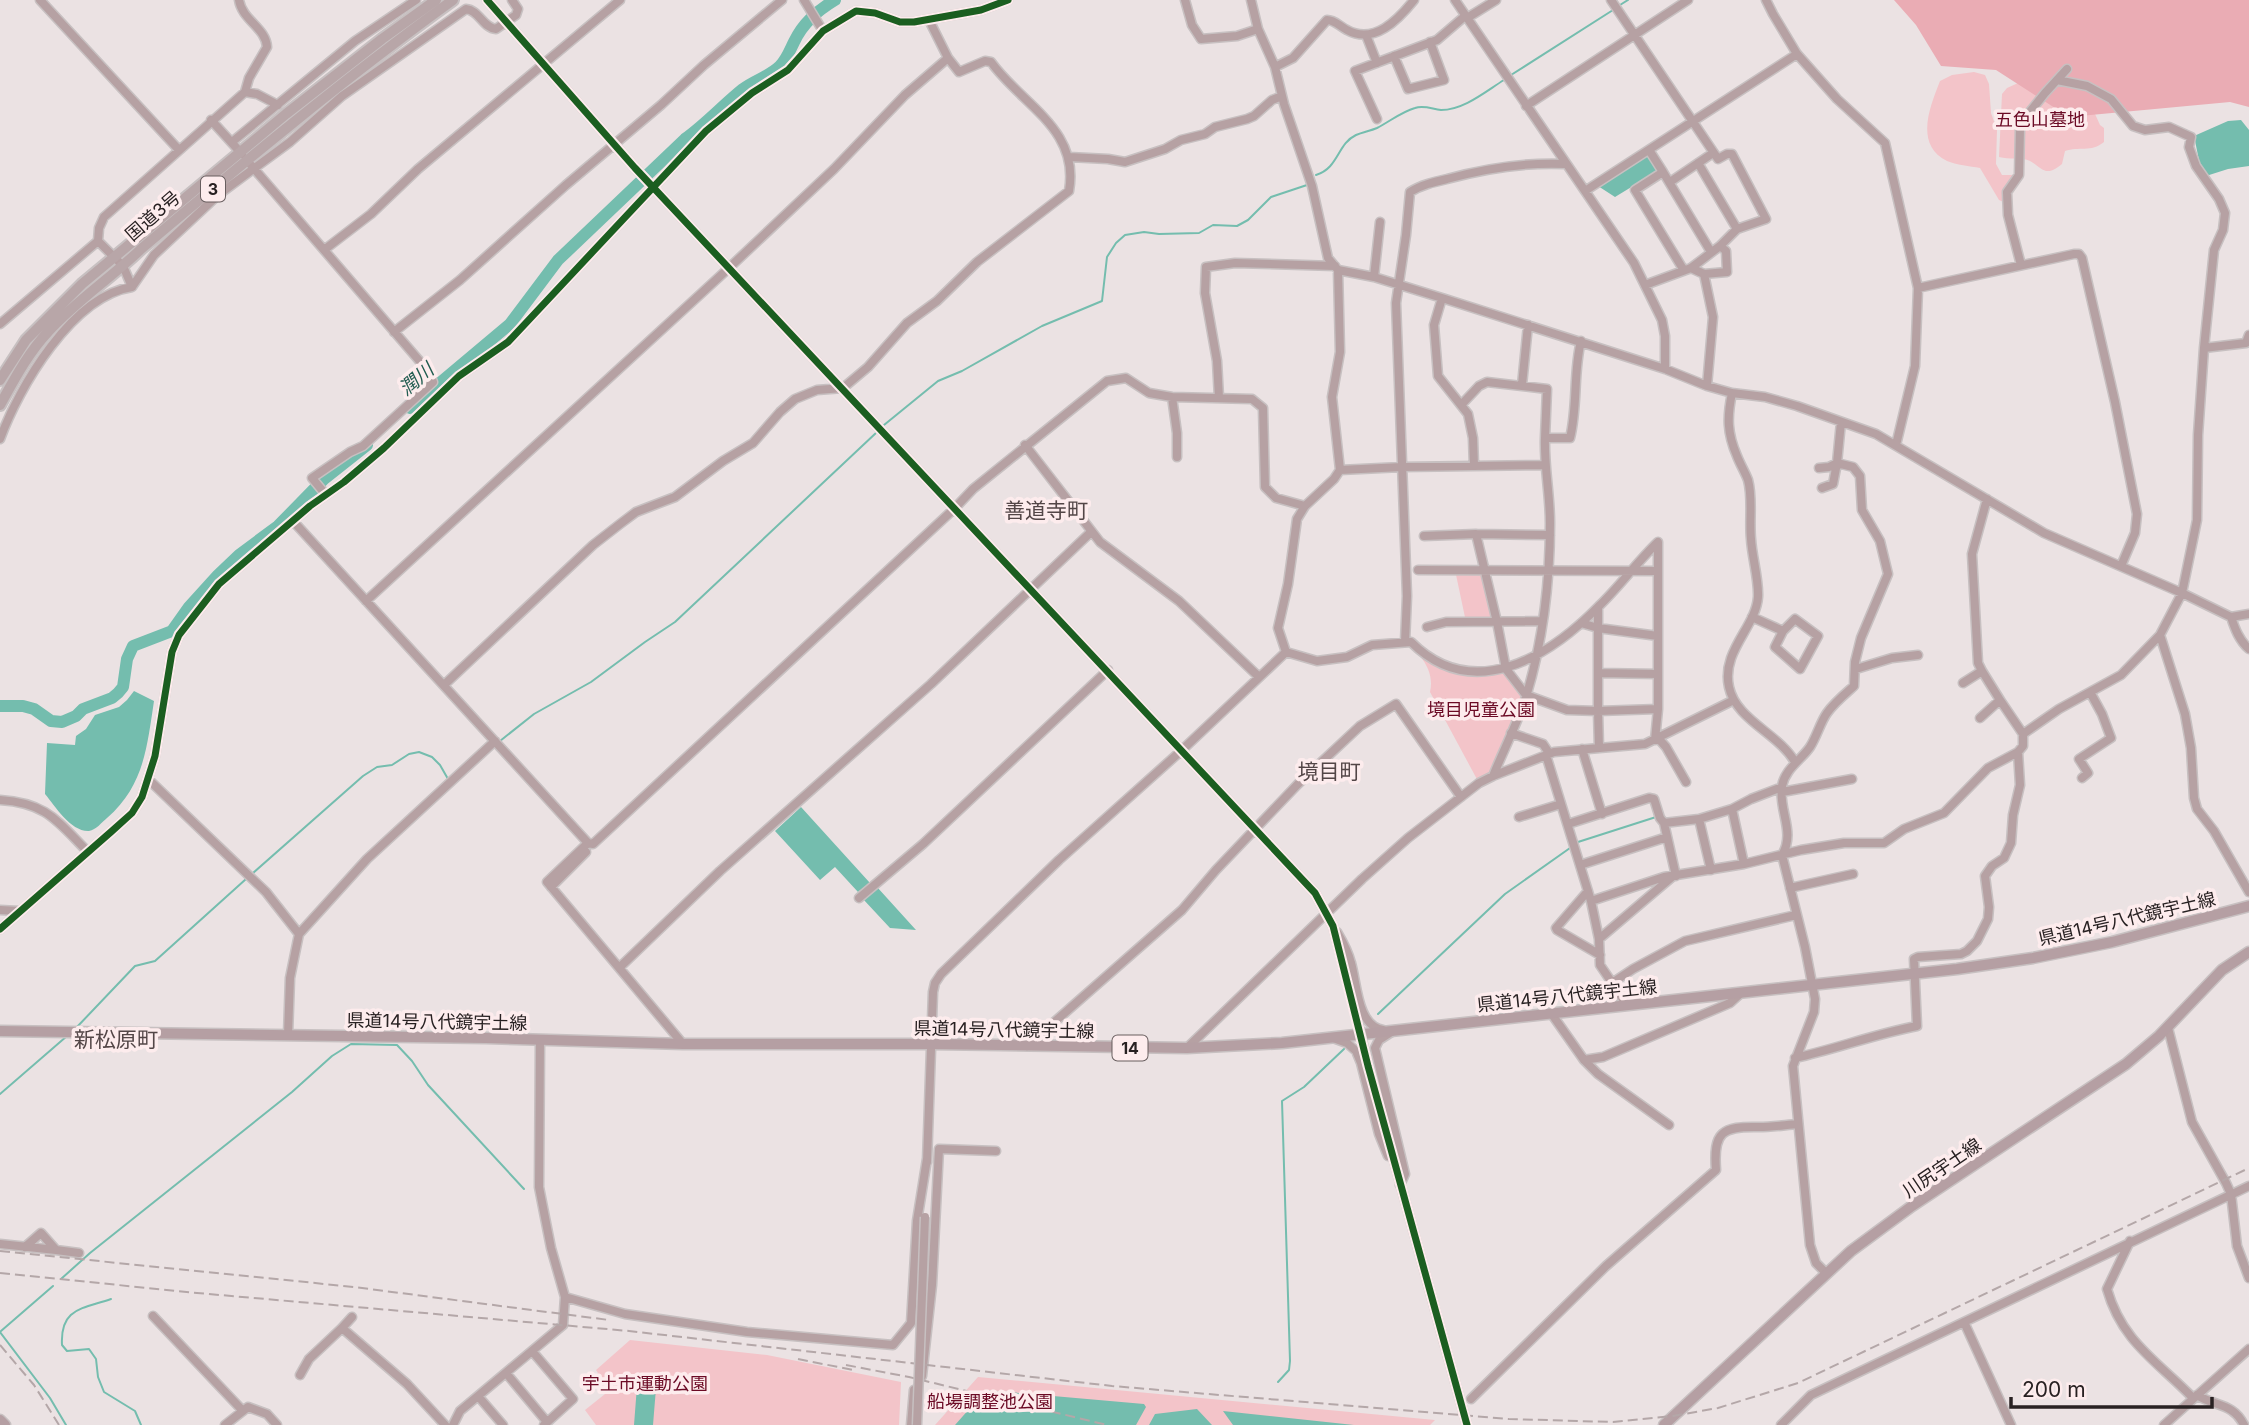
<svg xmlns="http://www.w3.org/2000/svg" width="2249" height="1425" font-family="Inter,'Noto Sans JP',sans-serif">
  <rect width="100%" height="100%" fill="#ebe2e3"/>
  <path fill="#f3c4c9" d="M1974,72L1985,75L1989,84L1991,113L1997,130L1996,164L2002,175H2019L2007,192L2008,204L1999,200L1980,168C1970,166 1956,165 1947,161C1914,144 1930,107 1940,81L1952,75Z
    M2027,79L2091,105L2100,125L2104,128V142C2091,153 2079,146 2065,151L2062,164C2045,178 2043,168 2030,161C2022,157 2009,160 1999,157L2002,94L2007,88Z
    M1455,570H1485L1497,622H1466Z
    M1423,653L1442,665L1506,669L1526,695L1493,776L1479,783L1430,692C1433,679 1429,667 1420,656Z
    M630,1340L767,1355L901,1382L899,1425H596L585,1410L605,1394L593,1377L598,1373L596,1370Z
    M978,1377L1435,1420L1430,1425H935Z"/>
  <path fill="#eaacb4" d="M1894,0H2249V107L2230,102L2069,117L1996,70L1941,66L1916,25Z"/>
  <path fill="#74bdae" d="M2241,120L2249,130V166L2228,169L2206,176L2200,165L2194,136L2228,121Z
    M1647,154L1656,169V172L1615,197L1598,186Z
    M134,691L154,701C147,747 144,786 107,818C102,822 96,830 89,831C71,832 55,806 45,794L47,743L75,745L76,736L86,729L95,715L119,707L127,700Z
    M801,807L870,883L858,892L835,867L820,880L775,831Z
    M877,887L916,930L890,928L863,899Z
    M637,1386L656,1388L653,1425H634Z
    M986,1390L1144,1404L1146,1407L1136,1425H955Z
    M1197,1409L1212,1425H1149L1155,1414Z
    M1223,1411L1354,1425H1233Z"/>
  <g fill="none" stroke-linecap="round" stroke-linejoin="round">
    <path stroke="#74bdae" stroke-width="2" d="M1620,5L1628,0
      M1511,75L1613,10
      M1316,175C1339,168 1337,144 1356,135C1363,132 1370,131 1377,128C1389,122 1401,112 1415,108C1424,105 1432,109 1441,110C1464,110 1486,91 1504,80
      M884,425L938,381L962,371L1042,326L1102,301L1107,257L1116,243L1125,235L1144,232L1159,234L1199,233L1213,225L1237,226L1248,220L1271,197L1307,185
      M500,741L534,714L591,682L645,642L675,622L877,432
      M1578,842L1656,817
      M253,873L363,776L377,767L392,765L409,754L419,752L432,757L440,765L448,779
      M1378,1014L1505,894L1570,848
      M76,1028L135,966L155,961L246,879
      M0,1094L67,1036
      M61,1279L90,1253L292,1092L332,1056L351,1044L397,1045L412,1061L428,1085L524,1189
      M111,1299C82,1309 60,1308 62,1345L67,1351L89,1349L96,1359L98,1377L104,1392L135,1411L141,1425
      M1,1331L53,1286
      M0,1332L50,1398L66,1425
      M1278,1382L1289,1370L1290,1361L1282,1101L1304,1087L1344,1049"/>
    <path stroke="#74bdae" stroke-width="12" d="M410,408L510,324L558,260L685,139C706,124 723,105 743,89C755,80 770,76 780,66C787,59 790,50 794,42C803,23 817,11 835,0
      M0,706H23L34,709L51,721L62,722L76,716L83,709L112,698L118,693L123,687L127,659L133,646L172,631L189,607L218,575L239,555L278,526L324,479L367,445"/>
    <g stroke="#c7c0c1" stroke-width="11">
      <path id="minor" d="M40,0L179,150
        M487,0L635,168L1315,893L1333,926L1358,1023
        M804,0L823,31
        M1185,0L1192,25L1201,39L1237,36L1258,29
        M1251,0L1258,29L1275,67L1284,104L1312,186L1328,258L1338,270L1340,352L1332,397L1340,470L1334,479L1305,506L1297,519L1288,584L1278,628L1286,652
        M1455,0L1634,263L1662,320L1665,336V369
        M1611,0L1718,159L1727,154H1732L1766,219L1737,229L1720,246L1691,268L1645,285
        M1766,0L1773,14L1797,54L1837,99L1885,143L1918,288L1915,366L1896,445
        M1467,18L1496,0
        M1366,35L1377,63
        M1394,56L1408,89L1444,80L1430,42
        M1275,67L1293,58L1327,20C1335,20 1339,26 1347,30C1374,45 1398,20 1414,0
        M2057,80L2087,86L2111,99L2133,126L2145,130L2169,127L2191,137L2189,147L2196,166L2219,199L2225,213L2223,230L2214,250L2204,348L2198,435L2197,520L2182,593L2160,635L2185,714L2191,748L2194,798L2197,809L2214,831L2249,892
        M245,92L257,94L278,105
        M1526,106L1688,0
        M1377,119L1355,71L1437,40L1465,16
        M211,120L242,154
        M232,142L355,41L416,0
        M1649,150L1663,172
        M1069,157L1108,159L1125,162L1165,149L1181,140L1205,134L1215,127L1247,119L1254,116L1272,100L1282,96
        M1698,163L1737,229
        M250,164L429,372L433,382L363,446L350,452L312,478L326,495
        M1670,182L1713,153
        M1585,191L1797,54
        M98,241L123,266L132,287
        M324,250L371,214L418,169L620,0
        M2021,265L2008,215L2007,192L2019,175L2020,128L2025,118L2045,93L2067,69
        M1691,268L1704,274L1727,272L1726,251L1720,246
        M1683,269L1635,190L1663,172L1711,252
        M1338,270L1374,277L1442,298L1665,369L1707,386L1732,393L1765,397L1797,406L1876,434L2044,533L2182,593L2231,617C2235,629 2239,640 2249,649
        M1704,274L1713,317L1707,386
        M1374,277L1380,222
        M1918,288L2074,254H2079L2082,258L2115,402L2137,514L2135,533L2121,566
        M1442,298L1434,325L1438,376L1468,414L1473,438L1474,466
        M0,324L98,241L99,228L104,217L245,92L249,78L267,47C266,28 242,20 239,0
        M394,332L460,280L566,185L661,105L704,65L782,0
        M2204,348L2246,343L2249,335
        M1522,385L1528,325
        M1732,393C1727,417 1727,433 1737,456C1740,464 1745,472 1748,480C1753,498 1749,520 1751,539C1752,557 1759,580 1758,597C1756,627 1721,651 1729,687C1736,720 1778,733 1795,762
        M1172,397L1177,433V457
        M1219,398L1217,361L1205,293L1206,267L1235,263L1335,266
        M1462,404L1479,386L1487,382L1547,389L1545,438
        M0,439C19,387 72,296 132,287L154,255L218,195L290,142L342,96L466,9C479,10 483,28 496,29L516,15L518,9L512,0
        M1025,445L1100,542L1179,601L1259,677
        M1819,468L1829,467L1837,463L1833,484L1822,488
        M1340,470L1402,467L1544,465
        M293,521L588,843
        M1476,534L1550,535
        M1424,536L1476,534L1497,622L1506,669L1526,695L1567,710L1598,711V608
        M1418,570L1657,571
        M366,601L730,267L834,169L905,95L948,58L929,20
        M1752,617L1783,631L1775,647L1800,669L1818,636L1795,619L1783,631
        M2231,617L2249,614
        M1581,623L1598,628L1658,636
        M1427,627L1446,622L1542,621
        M1405,642L1407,596L1396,303L1406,235L1410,192C1421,185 1434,182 1447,179C1487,168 1524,162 1566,164
        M1286,652L1317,661L1347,657L1372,645L1411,642C1473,704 1549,657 1599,606C1620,586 1637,562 1658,542V709L1655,740
        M1856,669L1892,658L1918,655
        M1982,671L1978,663L1972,554L1987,499
        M1599,673L1658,674
        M1963,683L1982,671L2000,700
        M444,685L593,545L620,524L636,512L675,497L723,461L753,443L780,412L795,399L817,390L843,388L868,367L907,323L937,301L977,262L1069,191C1080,129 1022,105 991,62L985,61L959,72L948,58
        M1511,733L1543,744L1549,753
        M2023,734L2059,709L2121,675L2160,635
        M1658,738L1666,747L1686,782
        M1599,748L1598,711L1658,709
        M1582,749L1602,814
        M1546,755L1591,901L1599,939L1600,965L1627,1005
        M1493,776C1504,749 1517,724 1526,697C1543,641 1550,581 1550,523C1550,494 1544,467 1545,438H1570C1578,406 1573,373 1581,341
        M2082,778L2088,773L2079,759L2111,738L2102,714L2090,692
        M148,779L266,892L299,934
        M1782,792L1852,779
        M0,800C47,803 57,821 88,852
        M1732,809L1744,864
        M1519,817L1561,804
        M1699,819L1732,809L1751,799L1782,787
        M1664,823L1699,819L1711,870
        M1568,824L1649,798L1654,799L1660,818L1664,823L1676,876
        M1580,865L1667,837
        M551,887L586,852
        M1790,888L1853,874
        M1588,891L1556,928L1557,930L1600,955
        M859,898L923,844L1108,670
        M1591,901L1664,877L1744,864L1801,850L1844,843H1884L1904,829L1944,813L1988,768L2018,752L2023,746V734L2000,700L1980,718
        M0,910L19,911
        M0,929L112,831L132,813L142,797L155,756L172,652L179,635L219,584L310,506L344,482L384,448L459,376L508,342L706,131L752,93L788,70L823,31L856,11L875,13L900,22H914L981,10L1008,0
        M1337,932C1343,942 1348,951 1351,963C1357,983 1357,1026 1383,1030
        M1599,939L1672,877
        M620,967L720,871L931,684L1091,532
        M1612,983L1633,969L1685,941L1796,915
        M1551,1013L1584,1060L1598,1074L1669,1125
        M2168,1028L2192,1122L2226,1183L2231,1194L2237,1246L2249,1278
        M1393,1031L1379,1040L1375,1048L1405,1174L1400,1185
        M288,1035L290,978L299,934L367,859L495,741
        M1333,1038L1347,1043L1356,1051L1361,1063L1379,1134L1388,1156
        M540,1040L539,1187L551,1248L565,1297L625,1314L747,1332L893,1345L911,1323L917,1221L927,1159
        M683,1044L547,882L588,843L593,844L955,508L973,489L1107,381L1126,378L1149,393L1172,397L1252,399L1263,408L1265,487L1276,498L1305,506
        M1027,1046L1182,910L1216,870L1298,784L1360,726L1396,704L1461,797
        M1187,1048L1362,879L1408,838L1479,783L1493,776L1554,752L1645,744L1734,700
        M1795,1058C1836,1049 1875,1034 1917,1026L1914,959L1918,957L1961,954L1967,951L1977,941L1988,919L1989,907L1985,876L1992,866L2004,858L2011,843L2013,815L2020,785L2018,752
        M1584,1060L1603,1057L1730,1003L1741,993
        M1368,1066L1444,1342
        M927,1162L933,992L935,983L941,974L1059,860L1182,750L1286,652
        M2130,1241L2107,1289C2122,1342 2157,1361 2193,1398
        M0,1244L56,1250L41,1233L25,1247
        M56,1250L79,1253
        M1826,1273L1816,1263L1810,1245L1793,1066L1814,1012L1815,999L1805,947L1782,855C1796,832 1778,810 1782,786C1785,769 1801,760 1810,747C1817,736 1820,723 1827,713C1834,703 1845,694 1854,686L1855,662L1861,638L1888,574L1880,541L1862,510L1860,476L1853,467L1837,463L1841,422
        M153,1316L243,1411
        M1964,1322L2011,1425
        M342,1328L352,1317
        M532,1351L573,1399L544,1425
        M506,1373L547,1422
        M300,1375L309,1359L342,1328L407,1384L445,1425
        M922,1376L932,1285L939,1149L996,1151
        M2197,1395C2216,1407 2233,1403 2244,1425
        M478,1396L503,1425
        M1471,1399L1606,1266L1716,1170C1713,1132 1722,1126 1759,1127C1772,1127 1785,1125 1798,1124
        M225,1425L248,1407L267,1414L277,1425
        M453,1425L460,1411L563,1325L565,1297
        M911,1425L914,1390
        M1781,1425L1811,1395L2249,1186
        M2164,1425L2249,1349"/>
    </g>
    <g stroke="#c7c0c1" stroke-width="13">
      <path id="major" d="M0,1031L486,1038L683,1044H930L1187,1048L1282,1043L1957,969L2033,958L2112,942L2249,906
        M0,1420L5,1425
        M1664,1425L1851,1251L1912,1206L2126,1064L2159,1036L2222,970L2249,952"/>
    </g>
    <g stroke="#c7c0c1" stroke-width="14">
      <path id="highway" d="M0,380L26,340L82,284L286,114L382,39L436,0
        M0,405C14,380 28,353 48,332C76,301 111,278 141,249C243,163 345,78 453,0"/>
    </g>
    <use href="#minor" stroke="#b6a1a3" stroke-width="8"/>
    <use href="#major" stroke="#b59fa3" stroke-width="10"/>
    <use href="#highway" stroke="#b8a6a8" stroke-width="10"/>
    <path stroke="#b4a7a8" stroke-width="2" stroke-dasharray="10 5" stroke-linecap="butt" d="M0,1251L354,1287L609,1320
      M0,1273L197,1293L629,1331L1112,1386L1509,1419L1613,1422L1673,1416L1718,1408L1798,1383L2249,1168
      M0,1345L34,1385L59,1425
      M798,1359L853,1370
      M846,1365L909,1377L1107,1425"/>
    <g stroke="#c7c0c1" stroke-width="11" stroke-linecap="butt">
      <path id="minor-bridge" d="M1358,1023L1368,1066
        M1444,1342L1467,1425
        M917,1425L925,1217"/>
    </g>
    <use href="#minor-bridge" stroke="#b6a1a3" stroke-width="8"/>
    <g stroke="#fdeced" stroke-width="11">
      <path id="cycleway" d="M487,0L635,168L1315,893L1333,926L1368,1066L1467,1425
        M0,929L112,831L132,813L142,797L155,756L172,652L179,635L219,584L310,506L344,482L384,448L459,376L508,342L706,131L752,93L788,70L823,31L856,11L875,13L900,22H914L981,10L1008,0"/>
    </g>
    <use href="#cycleway" stroke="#1b5e20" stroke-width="7"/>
  </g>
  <g text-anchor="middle" stroke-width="7" stroke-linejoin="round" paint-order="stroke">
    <g fill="#fdeced" stroke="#685e5f" stroke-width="2">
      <rect x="201" y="176.5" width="24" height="25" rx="5"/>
      <rect x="1112.5" y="1035.5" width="35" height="25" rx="5"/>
    </g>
    <g font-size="16" font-weight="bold" fill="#282122">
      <text x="213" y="195">3</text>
      <text x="1130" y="1054">14</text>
    </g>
    <g font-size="18" fill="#6b0a25" stroke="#fdeced">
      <text x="2040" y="126">五色山墓地</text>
      <text x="1481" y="716">境目児童公園</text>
      <text x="645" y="1390">宇土市運動公園</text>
      <text x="990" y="1408">船場調整池公園</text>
    </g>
    <g font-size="18" fill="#282122" stroke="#fdeced">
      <text transform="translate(153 216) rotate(-41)" y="6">国道3号</text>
      <text transform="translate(2127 919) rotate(-13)" y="6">県道14号八代鏡宇土線</text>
      <text transform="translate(1567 996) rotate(-6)" y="6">県道14号八代鏡宇土線</text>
      <text transform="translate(437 1022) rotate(1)" y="6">県道14号八代鏡宇土線</text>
      <text transform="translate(1004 1030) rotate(1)" y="6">県道14号八代鏡宇土線</text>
      <text transform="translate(1942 1168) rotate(-34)" y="6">川尻宇土線</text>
    </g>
    <g font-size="19" font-style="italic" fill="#235d51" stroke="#fdeced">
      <text transform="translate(416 379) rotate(-40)" y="7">潤川</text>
    </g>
    <g font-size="21" fill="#534647" stroke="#fdeced">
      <text x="1046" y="518">善道寺町</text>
      <text x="1329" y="779">境目町</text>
      <text x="116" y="1047">新松原町</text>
    </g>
  </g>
  <path d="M2011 1397v10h201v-10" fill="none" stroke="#282122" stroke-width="3.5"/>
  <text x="2022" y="1397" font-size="21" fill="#282122" stroke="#fdeced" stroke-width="5" paint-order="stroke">200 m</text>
</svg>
